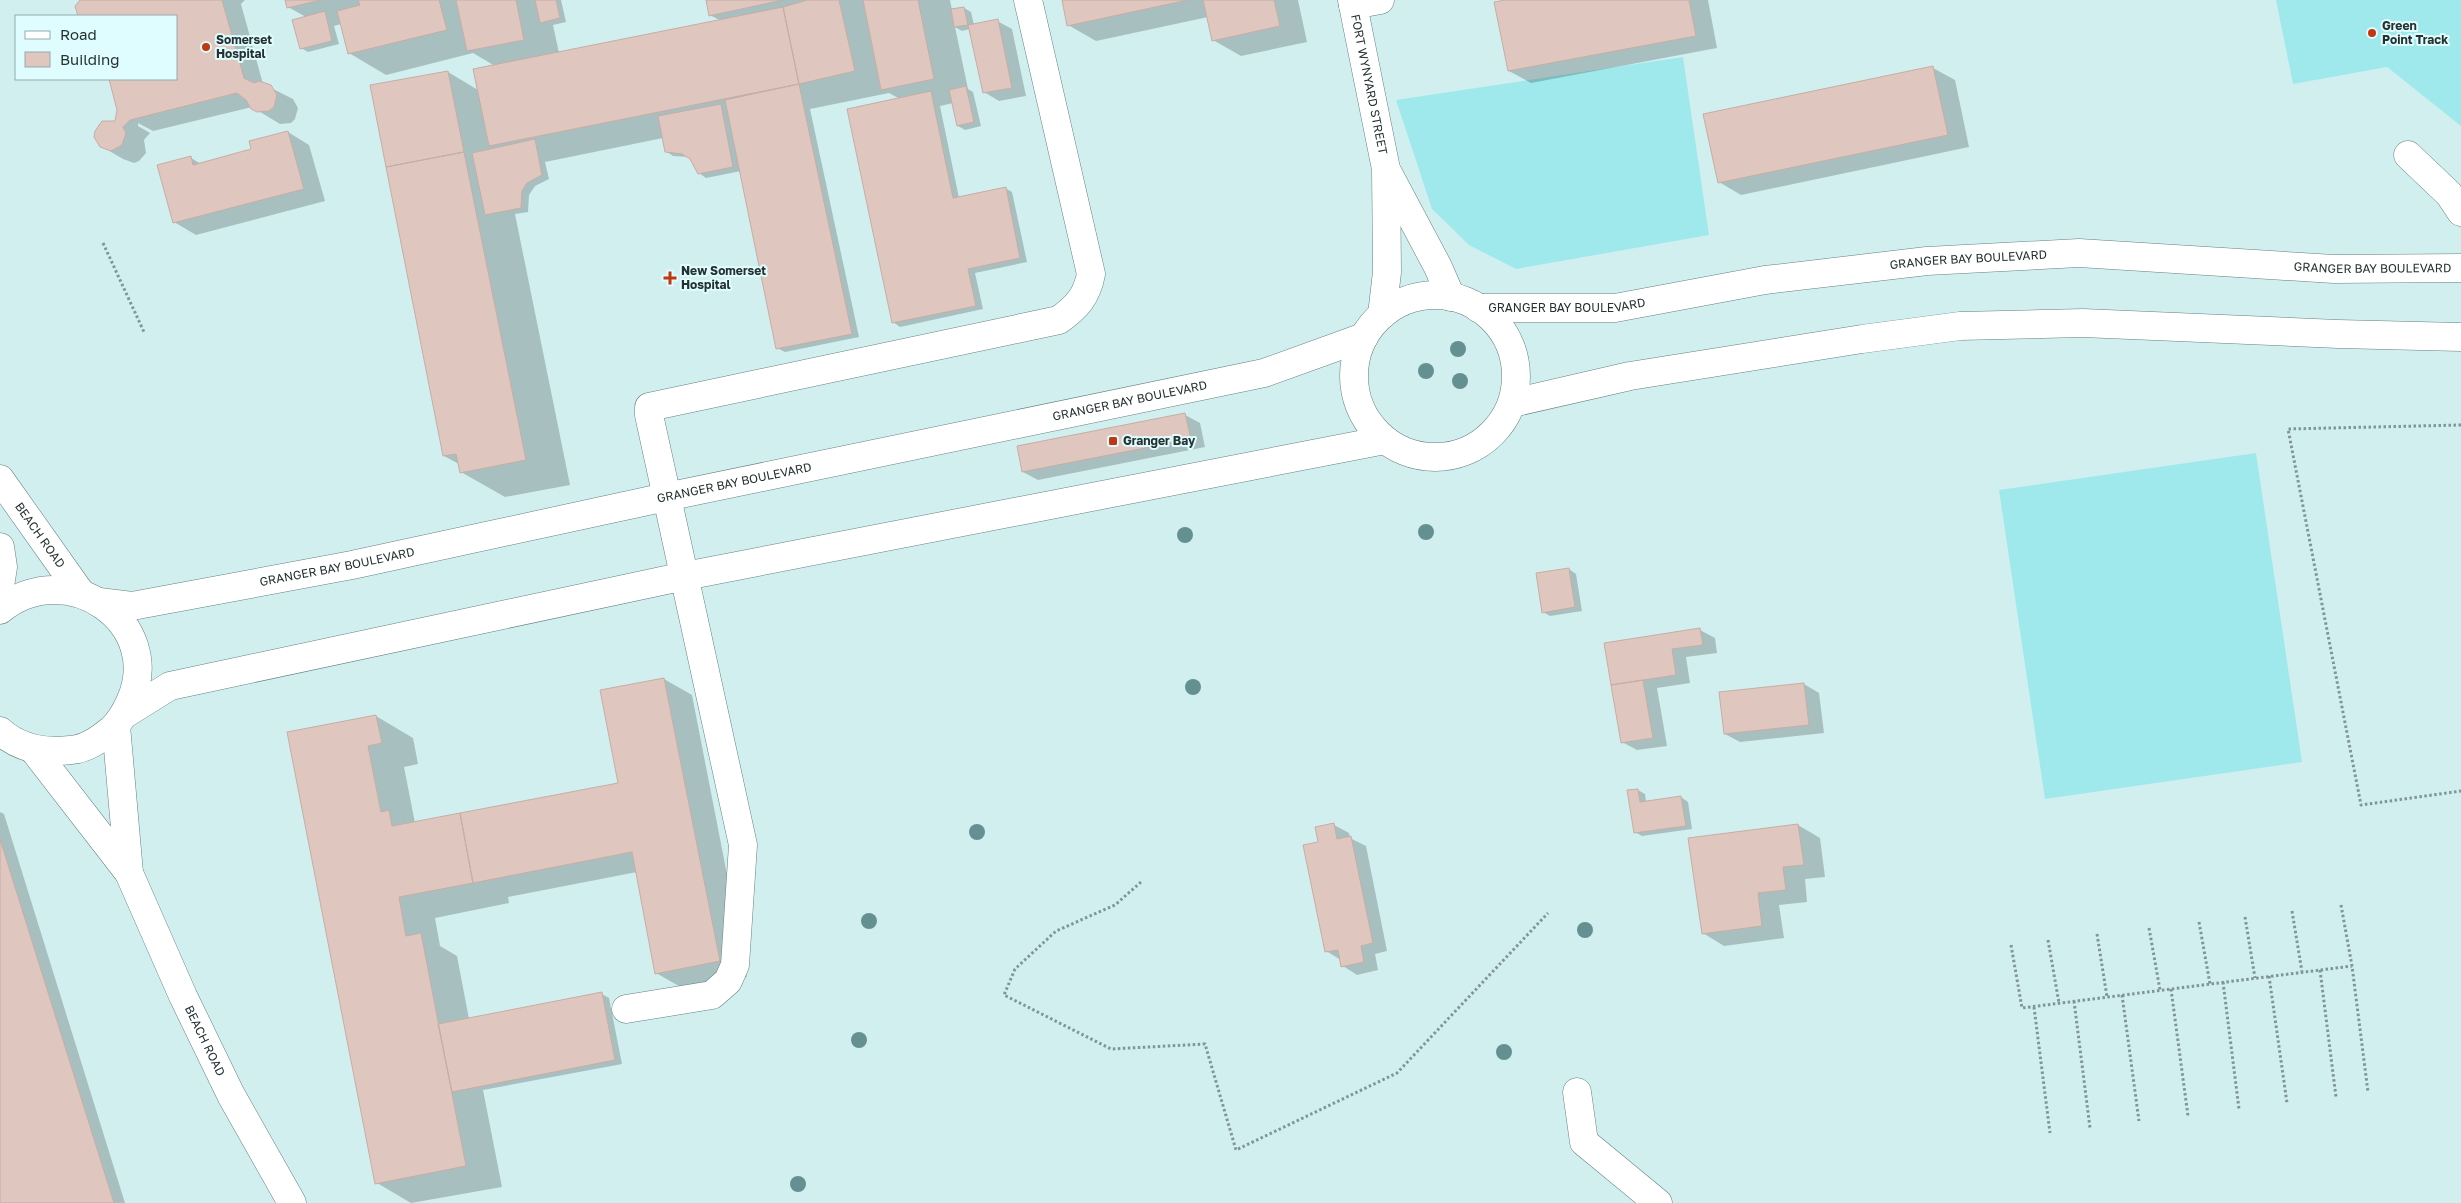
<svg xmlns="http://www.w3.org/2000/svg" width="2461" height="1203" font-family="'Golos Text',sans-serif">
  <rect width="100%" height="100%" fill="#d2eff0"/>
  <path fill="#9fe9ed" d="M2276,0H2461V126L2387,67L2293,84Z
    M1683,57L1709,235L1516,269L1469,245L1432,209L1396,100Z
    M2256,453L2302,762L2045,799L1999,490Z"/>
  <path fill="#0003" d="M85,0H245L241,4L263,84L293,99L298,108L295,119L291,123L280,124L252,107L153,131L138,123V126L150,133L144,140L146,153L139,161L134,163L123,159L101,146L116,122L118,110L110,79H176V16H80L76,10Z
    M286,0H561L566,22L553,25L559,53L721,21L710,15L707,0H950L952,10L964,8L971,12L974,25L997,21L1012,29L1026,96L999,101L984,92L970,29L962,31L955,27L968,89L973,92L981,126L965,130L958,126L953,103L940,106L959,198L1005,188L1012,192L1027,262L975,273L983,309L900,327L893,322L900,99L889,93L810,109L859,337L785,352L777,348L741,171L706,178L699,173L689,157L673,156L666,151L663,138L545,162L549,179L535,186L529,195L528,212L515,214L570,485L505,497L461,472L459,464L444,456L448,72L478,90L495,66L473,53L386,75L349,53L341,24L334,26L339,44L308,52L301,48L306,17L288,7Z
    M1063,0H1298L1307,42L1241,56L1213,40L1208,17L1096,41L1068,25Z
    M1512,0H1708L1717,48L1531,83L1509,71Z
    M1933,68L1955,80L1969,147L1741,195L1719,182Z
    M288,132L309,145L325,201L196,235L174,222L191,158L201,164L252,150Z
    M1185,415L1200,423L1205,447L1038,480L1023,472Z
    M1569,569L1576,574L1582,611L1550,616L1543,612Z
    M1700,630L1715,638L1717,653L1686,657L1690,683L1657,688L1667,746L1637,750L1622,742L1606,644Z
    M664,679L692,695L747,977L684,989L656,973L637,872L508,897L509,903L435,918L440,946L457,956L469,1019L602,994L609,998L622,1064L483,1090L502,1187L411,1203L377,1183L288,733L376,716L413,738L418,764L404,767L415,823L619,784Z
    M1804,684L1819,693L1824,733L1740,742L1725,734Z
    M1638,790L1645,794L1646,802L1681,797L1688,802L1692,829L1642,836L1635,832Z
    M0,812L4,814L125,1203H0Z
    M1334,825L1349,833L1350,838L1366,846L1387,951L1375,954L1378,970L1357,975L1343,966L1341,960L1326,951L1319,843Z
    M1798,825L1820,838L1825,877L1805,879L1807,902L1779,905L1784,938L1724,946L1703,933Z"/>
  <path fill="#dfc6bf" stroke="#c6ada6" d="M80,0H222L244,78L254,83L259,81L271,85L277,95L274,107L269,111L257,112L251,109L246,100L237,93L130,120L123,127L126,133L122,145L111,151L100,147L94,137L95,131L102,121H115L117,110L109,79H176V16H78L75,6Z
    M285,0H321L287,8Z
    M358,0H439L447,30L348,54L337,11L360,5Z
    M456,0H516L524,40L467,51Z
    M535,0H556L560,18L540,23Z
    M706,0H783L709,16Z
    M807,0H839L855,71L799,84L783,7Z
    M863,0H918L934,79L881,90Z
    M1062,0H1188L1067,26Z
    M1203,0H1274L1280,26L1212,41Z
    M1505,0H1689L1696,36L1508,71L1494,2Z
    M783,7L799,84L489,146L473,69Z
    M964,7L968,25L954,27L951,9Z
    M325,11L332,41L300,49L292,20Z
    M998,19L1012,88L983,93L968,25Z
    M1933,66L1948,135L1718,183L1703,114Z
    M448,71L464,152L386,167L370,85Z
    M799,84L852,334L776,349L725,100Z
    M966,86L974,122L957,126L949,90Z
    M931,91L953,198L1006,187L1020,258L968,269L976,306L892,323L847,109Z
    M721,104L733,167L698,174L690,159L682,154L665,152L658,116Z
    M288,131L304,189L173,223L157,165L191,156L193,165L251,149L249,141Z
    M535,139L542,175L527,183L522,191L521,208L485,215L472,153Z
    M464,152L526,460L460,473L456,454L443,456L386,167Z
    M1185,413L1191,439L1022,472L1017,446Z
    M1569,568L1575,607L1542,613L1536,573Z
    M1700,628L1703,645L1672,649L1676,675L1611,685L1604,643Z
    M664,678L720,961L655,974L632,852L473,883L460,813L618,783L600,690Z
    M1643,680L1653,738L1621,743L1611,685Z
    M1804,683L1809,725L1724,734L1719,692Z
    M376,715L382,743L368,746L381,812L389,810L392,826L460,813L473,883L399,897L406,936L421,933L466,1166L375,1184L287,732Z
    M1638,789L1640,802L1681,796L1686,826L1634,833L1627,790Z
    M1334,823L1337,839L1351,836L1373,943L1361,946L1364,962L1341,967L1338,950L1325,952L1303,845L1318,842L1315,827Z
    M1798,824L1804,865L1783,867L1786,890L1758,893L1762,926L1702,934L1688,838Z
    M0,839L114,1203H0Z
    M602,992L615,1060L452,1092L438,1024Z"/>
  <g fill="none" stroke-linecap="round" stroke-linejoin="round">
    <g stroke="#658081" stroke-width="29">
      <g id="minor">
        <path id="s1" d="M1352,0L1386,169L1387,272L1382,315"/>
        <path d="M1353,5L1380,0"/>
        <path d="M2408,155L2449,194L2461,212"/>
        <path d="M1388,173L1438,267L1451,297"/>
        <circle cx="1435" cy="376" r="81"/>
        <path id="s2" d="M1478,308H1615L1765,280L1927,261L2079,253L2334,269L2461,268"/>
        <path d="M1512,403L1630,376L1862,339L1960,326L2083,323L2338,334L2461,337"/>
        <path id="s3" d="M0,479L80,592"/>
        <path d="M0,547L3,567L0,586"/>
        <path id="s4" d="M99,602L132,606L352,565L666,497L1264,373L1364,337"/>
        <path d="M0,610C67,555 166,623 130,702C125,713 120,722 111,730C99,740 86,749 71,750C45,753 20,749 0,731"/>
        <path d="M125,714L170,686L685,576L1385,440"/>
        <path d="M116,726L129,873"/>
        <path id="s5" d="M33,749L129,873L183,996L231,1095L292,1203"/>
        <path d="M626,1009L712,995L728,981L735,965L743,845L649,415V407L1059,320C1077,307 1087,296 1091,274L1028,0"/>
        <path d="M1577,1092L1584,1142L1658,1203"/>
      </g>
    </g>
    <path stroke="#809596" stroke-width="3" stroke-dasharray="2.5 2.5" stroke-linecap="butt" d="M103,243L144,332
      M2461,425L2288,429L2361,805L2461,791
      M1141,882L1115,905L1056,931L1015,969L1004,995L1111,1049L1205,1044L1236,1150L1397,1073L1548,913
      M2341,905L2352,966L2368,1092
      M2292,911L2302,972
      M2245,917L2255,978
      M2199,922L2210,984
      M2149,928L2160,990
      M2097,934L2107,997
      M2048,940L2059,1003
      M2011,945L2022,1008L2352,966
      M2320,970L2336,1097
      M2269,976L2287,1103
      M2223,982L2239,1109
      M2171,989L2188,1116
      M2122,995L2139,1121
      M2074,1001L2090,1128
      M2034,1007L2050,1133"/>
    <use href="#minor" stroke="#fff" stroke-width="28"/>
  </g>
  <g fill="#659092">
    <circle cx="1458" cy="349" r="8"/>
    <circle cx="1426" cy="371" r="8"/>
    <circle cx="1460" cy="381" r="8"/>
    <circle cx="1426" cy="532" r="8"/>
    <circle cx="1185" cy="535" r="8"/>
    <circle cx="1193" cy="687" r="8"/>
    <circle cx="977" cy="832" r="8"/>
    <circle cx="869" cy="921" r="8"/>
    <circle cx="1585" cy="930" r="8"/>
    <circle cx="859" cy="1040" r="8"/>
    <circle cx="1504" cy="1052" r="8"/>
    <circle cx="798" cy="1184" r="8"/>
  </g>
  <g fill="#c03711" stroke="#dffcfe" stroke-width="2">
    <circle cx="2372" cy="33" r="5"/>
    <circle cx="206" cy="47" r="5"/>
    <path d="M667.5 270.5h5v5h5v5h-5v5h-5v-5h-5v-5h5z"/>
    <rect x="1108" y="436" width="10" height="10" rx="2.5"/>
  </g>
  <g text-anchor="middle" stroke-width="4" stroke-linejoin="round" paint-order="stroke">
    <g font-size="12" font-weight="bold" fill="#263232" stroke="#dffcfe" text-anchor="start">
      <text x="2382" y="30">Green<tspan x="2382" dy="14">Point Track</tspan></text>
      <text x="216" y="44">Somerset<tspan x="216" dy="14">Hospital</tspan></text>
      <text x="681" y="275">New Somerset<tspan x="681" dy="14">Hospital</tspan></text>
      <text x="1123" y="445">Granger Bay</text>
    </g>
    <g font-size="12" fill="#263232" stroke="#dffcfe">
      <text dy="4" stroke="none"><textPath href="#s1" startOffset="86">FORT WYNYARD STREET</textPath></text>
      <text dy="4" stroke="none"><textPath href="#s2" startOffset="494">GRANGER BAY BOULEVARD</textPath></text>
      <text dy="4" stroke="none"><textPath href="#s2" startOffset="899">GRANGER BAY BOULEVARD</textPath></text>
      <text dy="4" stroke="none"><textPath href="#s2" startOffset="89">GRANGER BAY BOULEVARD</textPath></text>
      <text dy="4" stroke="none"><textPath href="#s4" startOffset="1052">GRANGER BAY BOULEVARD</textPath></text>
      <text dy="4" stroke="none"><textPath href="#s4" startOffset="648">GRANGER BAY BOULEVARD</textPath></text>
      <text dy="4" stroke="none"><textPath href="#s3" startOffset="69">BEACH ROAD</textPath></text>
      <text dy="4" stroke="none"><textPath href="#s4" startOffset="242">GRANGER BAY BOULEVARD</textPath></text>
      <text dy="4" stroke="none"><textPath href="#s5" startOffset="341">BEACH ROAD</textPath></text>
    </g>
  </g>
  <rect x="15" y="15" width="162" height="65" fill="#dffcfe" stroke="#95abac"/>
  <rect x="25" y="31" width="25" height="8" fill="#ffffff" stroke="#95abac"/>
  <text x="60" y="40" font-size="15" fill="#263232">Road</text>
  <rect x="25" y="52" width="25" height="15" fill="#dfc6bf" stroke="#95abac"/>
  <text x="60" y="65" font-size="15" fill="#263232">Building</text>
</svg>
